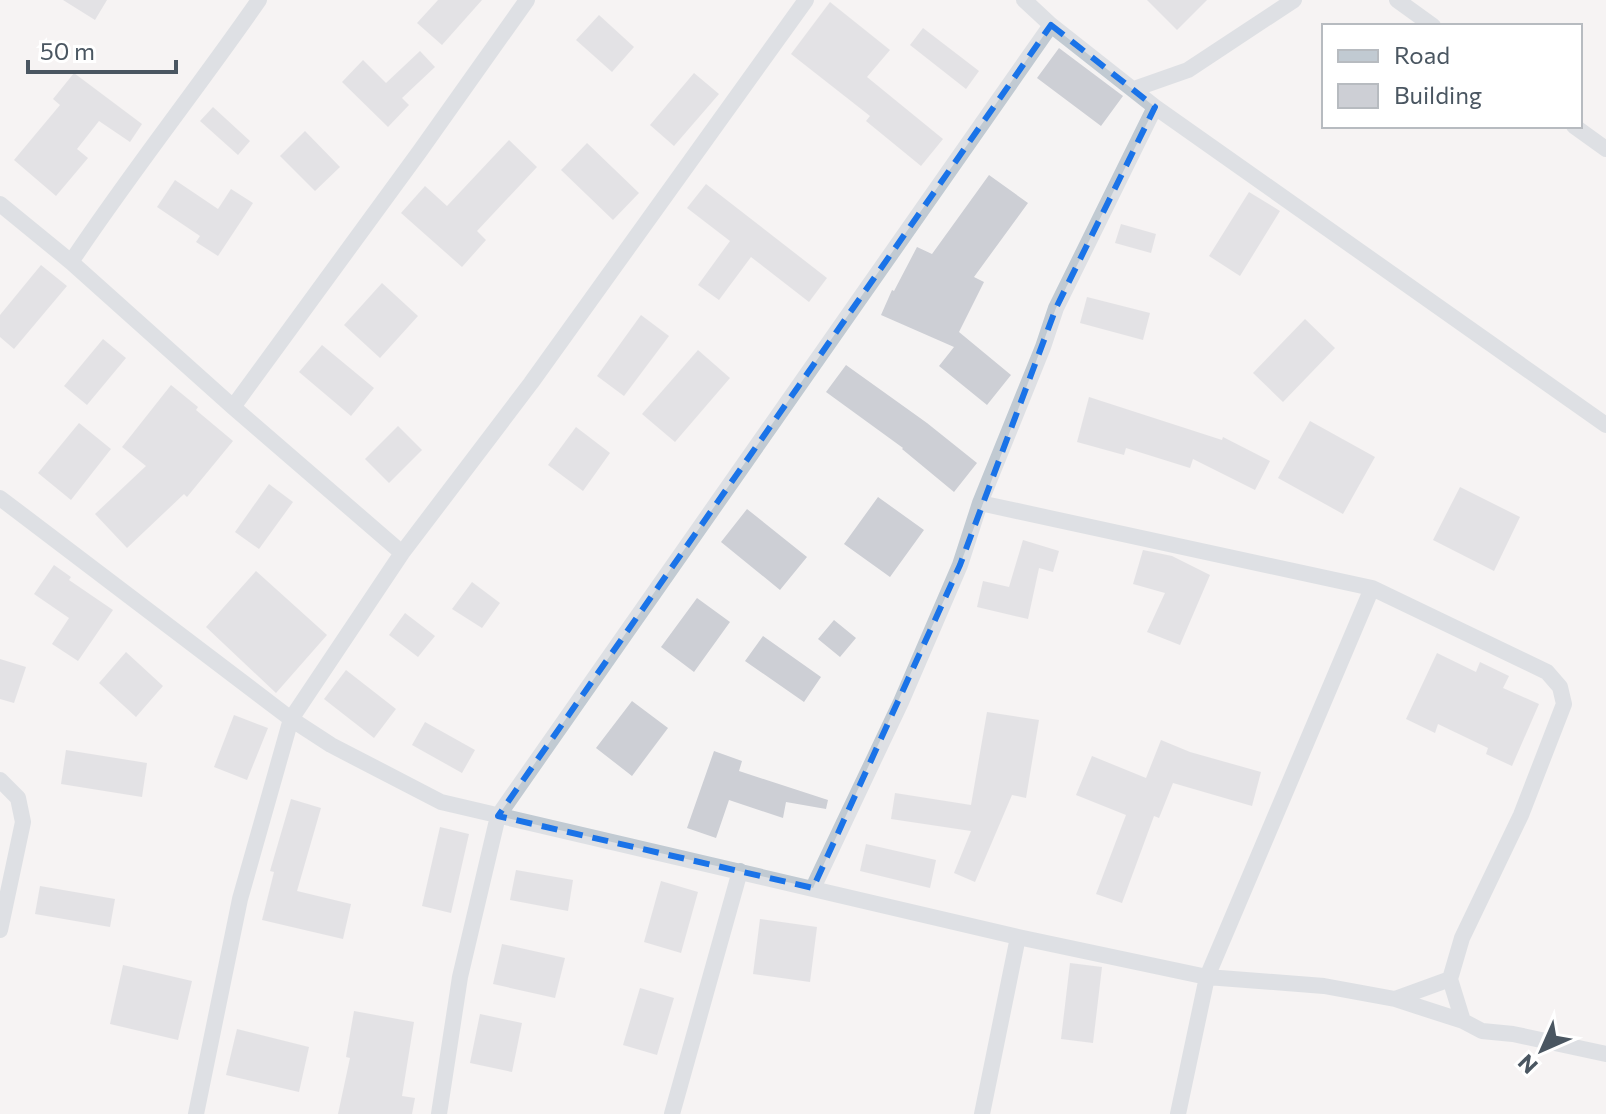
<svg xmlns="http://www.w3.org/2000/svg" width="1606" height="1114" font-family="Commissioner,sans-serif">
  <rect width="100%" height="100%" fill="#f5f3f3"/>
  <path fill="#cdcfd5" d="M63,0H107L95,20Z
    M438,0H482L442,45L417,23Z
    M1147,0H1207L1177,30Z
    M830,2L890,50L867,77L943,139L921,166L866,121L870,116L791,54Z
    M599,15L634,47L612,72L576,40Z
    M923,28L979,71L966,89L910,45Z
    M1059,48L1123,96L1101,126L1037,78Z
    M420,51L435,67L402,98L409,105L388,127L342,82L363,60L386,83Z
    M74,73L142,124L130,142L99,121L77,149L88,158L56,196L14,160L60,105L53,99Z
    M694,73L719,94L674,146L650,125Z
    M213,107L250,141L238,155L200,121Z
    M305,131L340,167L315,191L280,156Z
    M509,140L537,167L477,231L486,240L462,267L401,213L425,186L447,206Z
    M587,143L639,193L613,220L561,170Z
    M989,175L1028,203L974,277L984,282L959,332L1011,375L987,405L939,366L954,347L881,315L892,290L894,291L917,247L932,254Z
    M175,180L218,209L231,189L253,203L218,256L196,242L200,236L157,207Z
    M706,184L827,278L809,302L751,257L719,300L698,285L730,241L687,208Z
    M1249,192L1280,211L1240,276L1209,256Z
    M1121,224L1156,234L1151,253L1115,243Z
    M41,265L67,286L14,349L0,337V315Z
    M382,283L418,316L380,358L344,325Z
    M1087,297L1150,313L1143,340L1080,323Z
    M641,315L669,336L624,396L597,376Z
    M1305,319L1335,348L1283,402L1253,373Z
    M103,339L126,358L87,405L64,386Z
    M322,345L374,388L351,416L299,372Z
    M698,350L730,378L675,442L642,414Z
    M846,365L927,423L977,463L954,492L902,449L903,448L826,392Z
    M171,385L198,407L196,410L233,441L187,497L184,494L127,548L95,514L146,466L122,447Z
    M1089,397L1222,440L1223,437L1270,461L1255,490L1193,459L1190,468L1126,448L1124,455L1077,442Z
    M1310,421L1375,457L1343,514L1278,478Z
    M79,423L111,449L71,500L38,473Z
    M398,426L422,450L389,483L365,459Z
    M576,427L610,453L583,491L548,465Z
    M269,484L293,502L259,549L235,532Z
    M1460,487L1520,517L1494,571L1433,540Z
    M878,497L924,530L890,577L844,544Z
    M747,509L807,557L780,590L721,542Z
    M1023,540L1059,551L1053,572L1039,568L1028,619L977,607L983,581L1009,587Z
    M1143,550L1172,556L1210,575L1180,645L1147,632L1165,593L1133,584Z
    M54,565L71,577L69,580L113,610L78,661L52,644L69,618L34,594Z
    M256,571L327,635L276,693L206,627Z
    M472,582L500,603L482,628L452,609Z
    M697,598L730,622L694,672L661,647Z
    M405,613L435,636L418,657L389,635Z
    M834,620L856,638L840,657L818,639Z
    M763,636L821,677L804,702L745,661Z
    M126,652L163,686L136,717L99,683Z
    M1437,653L1476,672L1480,662L1509,676L1503,688L1539,704L1512,766L1486,754L1488,748L1438,724L1435,733L1406,719Z
    M0,659L26,667L14,703L0,699Z
    M346,670L396,709L374,738L324,699Z
    M632,701L668,728L632,776L596,748Z
    M987,712L1039,720L1026,798L1012,795L975,882L954,873L971,831L891,819L895,793L971,805Z
    M234,715L268,728L247,780L214,767Z
    M425,722L475,750L462,773L412,745Z
    M1161,740L1190,752L1261,772L1252,806L1173,783L1159,818L1154,816L1122,903L1096,894L1126,815L1076,795L1092,756L1146,778Z
    M66,750L147,763L142,797L61,784Z
    M714,751L742,761L739,771L828,800L826,809L786,802L783,818L729,800L716,838L687,828Z
    M291,799L321,808L297,891L351,904L343,939L262,920L274,872L270,871Z
    M440,827L469,834L451,913L422,906Z
    M866,844L936,860L930,888L860,871Z
    M516,870L573,880L568,911L510,900Z
    M661,881L698,892L681,953L644,942Z
    M40,886L115,899L110,927L35,914Z
    M760,919L817,927L810,982L753,974Z
    M502,944L565,958L555,998L493,984Z
    M1070,963L1102,967L1093,1043L1061,1039Z
    M123,965L192,981L178,1040L110,1024Z
    M640,988L674,998L657,1055L623,1045Z
    M354,1011L414,1022L402,1096L415,1098L412,1114H338L350,1058L346,1057Z
    M480,1014L522,1023L512,1072L470,1063Z
    M237,1029L309,1047L299,1092L226,1075Z"/>
  <g fill="none" stroke-linecap="round" stroke-linejoin="round">
    <path stroke="#c1cad2" stroke-width="16" d="M1024,0L1051,25L1155,107L1606,425
      M1397,0L1433,26
      M1134,89L1188,70L1294,0
      M1574,126L1606,149
      M0,204L71,262L233,407L402,553L531,383L806,0
      M71,262C131,172 198,88 259,0
      M233,407L420,151L527,0
      M0,498L291,719L331,745L441,802L1018,937L1207,977L1324,986L1395,999L1450,979L1462,938L1521,815L1564,704L1560,687L1547,672L1372,588L980,503
      M0,780L18,798L23,822L0,930
      M813,888L901,702L960,565L980,503L1043,347L1056,308L1155,107
      M1450,979L1463,1021L1482,1031L1513,1034L1606,1054
      M1395,999L1463,1021
      M196,1114L240,899L291,719L402,553
      M439,1114L460,977L498,816L1051,25
      M672,1114L740,871
      M982,1114L1018,937
      M1178,1114L1207,977L1372,588"/>
  </g>
  <path d="M0 0H1606V1114H0ZM1051,25L1155,107L1056,308L960,565L813,888L498,816Z" fill="#f5f3f3" fill-opacity=".55" fill-rule="evenodd"/>
  <path fill="none" stroke="#1a73e8" stroke-width="6" stroke-dasharray="16 10" stroke-linejoin="round" d="M1051,25L1155,107L1056,308L960,565L813,888L498,816Z"/>
  <rect x="1322" y="24" width="260" height="104" fill="#ffffff" stroke="#b7bbc0" stroke-width="2"/>
  <rect x="1338" y="50" width="40" height="12" fill="#c1cad2" stroke="#b7bbc0" stroke-width="2"/>
  <text x="1394" y="64" font-size="24" fill="#4a5661">Road</text>
  <rect x="1338" y="84" width="40" height="24" fill="#cdcfd5" stroke="#b7bbc0" stroke-width="2"/>
  <text x="1394" y="104" font-size="24" fill="#4a5661">Building</text>
  <g transform="translate(1542 1050) rotate(225)" stroke="#ffffff" stroke-width="6" paint-order="stroke">
  <path d="M0-6L14 30L0 20L-14 30Z" fill="#4a5661"/>
  <text y="-12" font-size="22" font-weight="bold" text-anchor="middle" fill="#4a5661">N</text>
  </g>
  <path d="M28 60v12h148v-12" fill="none" stroke="#4a5661" stroke-width="4"/>
  <text x="40" y="60" font-size="24" fill="#4a5661" stroke="#ffffff" stroke-width="6" paint-order="stroke">50 m</text>
</svg>
